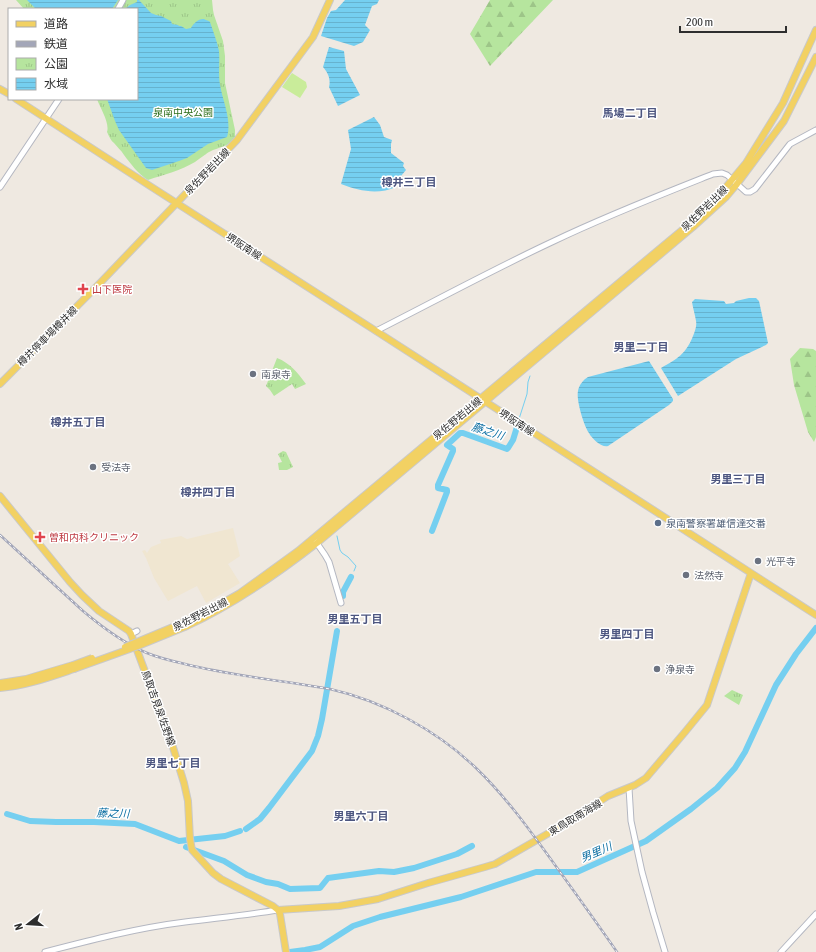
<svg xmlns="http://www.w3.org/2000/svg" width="816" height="952" font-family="'Asap Condensed','Noto Sans JP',sans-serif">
  <defs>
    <pattern id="forest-firs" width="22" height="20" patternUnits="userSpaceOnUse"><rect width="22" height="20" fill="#b6e59e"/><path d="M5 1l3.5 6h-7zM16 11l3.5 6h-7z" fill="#9dc588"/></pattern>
    <pattern id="park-tufts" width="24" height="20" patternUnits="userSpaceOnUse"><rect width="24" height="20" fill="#b6e59e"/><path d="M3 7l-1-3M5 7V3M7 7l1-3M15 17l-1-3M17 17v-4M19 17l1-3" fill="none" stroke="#9dc588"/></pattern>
    <pattern id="water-rules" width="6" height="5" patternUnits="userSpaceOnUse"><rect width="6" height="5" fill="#75cff0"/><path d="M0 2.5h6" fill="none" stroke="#66b2ce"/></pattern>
  </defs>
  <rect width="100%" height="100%" fill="#efe9e1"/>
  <path fill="#f0e6d1" d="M233,528L240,556L228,564L240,583L206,603L197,586L168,601L154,578L146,558L142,551L145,550L147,553L151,547L161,543L160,540L181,536L187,539Z"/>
  <path fill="url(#forest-firs)" d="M490,0H553L490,66L470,34Z
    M800,348L813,349L816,351V437L814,442L808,432L794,385L790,359Z"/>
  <path fill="url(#park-tufts)" d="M16,0H212L213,10L214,15L223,41L225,56V83L235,130V139C229,145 222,147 213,150C206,153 201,158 195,162C182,170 163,175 148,180C139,175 130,163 124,155C121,150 117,147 114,143C111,141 109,136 107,132C110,123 100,108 97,99H137V9H24Z
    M277,358C290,363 298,373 306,384L295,389L292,384L274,396L270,390L266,386Z
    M283,451L286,452L293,467L287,470H279L278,463L282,462L278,454Z
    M732,690L743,695L739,705L724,696Z"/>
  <path fill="#c9ec9a" d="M292,73L306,82L307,87L300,98L282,87Z"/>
  <path fill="url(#water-rules)" d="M27,0H118L112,9H36Z
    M137,0H139L151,13L156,15L161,16L171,21L172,24L178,25L179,26H181L186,29L191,28C193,24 198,19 203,19C204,19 209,21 210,22C213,31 217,41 219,51C220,63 218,74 220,85C223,102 232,120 227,137L208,144L187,158L179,161L152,170L146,168L119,130L115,121L107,99H137V9H125L130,5L137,2Z
    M345,0H379L377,4L372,6L365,25L370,30L363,42L354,46L321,36L327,18L331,11L336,10Z
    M329,47L344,51L346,69L360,95L338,106L329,87C331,79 328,73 323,67Z
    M374,117L380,125L384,137L392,140L391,144V153L404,163L403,166L406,170L401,176L396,187C378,195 359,191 341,184L351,149L348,130Z
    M749,298H756L759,301L768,343L766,345L736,359L678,396L661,368C677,359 686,354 693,336C695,331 697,326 696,321C695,315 693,308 692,302L695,299L724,301L726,304L734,303L736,301Z
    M649,361L673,399V401L669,405L608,446C602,448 592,439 589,433C584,426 576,400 578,391C579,385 583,380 588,377Z"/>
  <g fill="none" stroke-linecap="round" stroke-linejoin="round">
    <path stroke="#75cff0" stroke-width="1" d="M519,419L527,394L528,382L530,376
      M337,536L340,550L342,553L348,557L356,566L354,571"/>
    <path stroke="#75cff0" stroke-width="6" d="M432,531L447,492V490L438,488V485L453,451V449L447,445L460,433H463L507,449L508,448L513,440L517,427
      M343,596V592L351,577
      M7,814L30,821L56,822H94L135,824L179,841L225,836L240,831
      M246,829L260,819L269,808L312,751L318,736L322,719L337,631
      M186,847L224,861L247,875L266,882L278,884L290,889L320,888L328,878L379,871L394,872L414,868L457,854L472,846
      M290,952L305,950L320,947L353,926L380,917L461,897L536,872H577L646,841L691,809L717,788L735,768L745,752L776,685L796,654L816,628"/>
    <g stroke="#b4b7c1" stroke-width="7">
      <path id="minor" d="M118,9L123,0
        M0,187L59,99
        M376,331C435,301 494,269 554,241C606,216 660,195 713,174L722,173L727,175L746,192H750L755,189L790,144L816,130
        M316,542L325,555L329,562L341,603
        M131,634L137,631
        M629,788L631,821L642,872L653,912L665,952
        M45,952C91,940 137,928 185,922C216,918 247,915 278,910
        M781,952L816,914"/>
    </g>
    <g stroke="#c9c9c9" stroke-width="8">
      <path id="major" d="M0,89L9,94
        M16,99L150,186L376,331L816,615
        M0,384L101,282L237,140L313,37L330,0
        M0,496L70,582L82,595L99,611L129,631L131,634L172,744L184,783L188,801L190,839L192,850L213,873L221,879L273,906L278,910L280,914L286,952
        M185,622L215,607L240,593L298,551L687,226L721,193L746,163L783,103L800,65L816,30
        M187,626C234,604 276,575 317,543L693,227L726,197L737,184L784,121L816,57
        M0,683L26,679L73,665
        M0,688C25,686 50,677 74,669
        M278,910L339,906L378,899L428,883L485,867L495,864L568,822L608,796L635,785L646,778L685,732L707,705L751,573"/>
    </g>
    <use href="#minor" stroke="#fff" stroke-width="5"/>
    <use href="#major" stroke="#f2d163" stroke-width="6"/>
    <g stroke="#a3a6b8" stroke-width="2.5">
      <path id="rail" d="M0,535L83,611C102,627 123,643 147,653C159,658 172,661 185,664C221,673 257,678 293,683C305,685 318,687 330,689C383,701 438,731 477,769C507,798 531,832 555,865C576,894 597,923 617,952"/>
    </g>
    <use href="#rail" stroke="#fff" stroke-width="1" stroke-dasharray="3" stroke-linecap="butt"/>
    <g stroke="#c9c9c9" stroke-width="8" stroke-linecap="butt">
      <path id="major-bridge" d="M125,647L185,622
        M73,665L92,658
        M74,669L138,646L187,626"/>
    </g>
    <use href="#major-bridge" stroke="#f2d163" stroke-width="6"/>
  </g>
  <g fill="#e0444e" stroke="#fff" stroke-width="1.5">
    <path d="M81 283h4v4h4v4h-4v4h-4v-4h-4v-4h4z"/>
    <path d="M38 531h4v4h4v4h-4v4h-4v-4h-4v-4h4z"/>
  </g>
  <g fill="#6b7280" stroke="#fff" stroke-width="1.5">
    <circle cx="253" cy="374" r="4"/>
    <circle cx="93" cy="467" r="4"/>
    <circle cx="758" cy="561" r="4"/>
    <circle cx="686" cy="575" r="4"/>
    <circle cx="657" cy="669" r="4"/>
  </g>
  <circle fill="#5c6f8a" stroke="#fff" stroke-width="1.5" cx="658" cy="523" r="4"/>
  <g text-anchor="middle" stroke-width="3" stroke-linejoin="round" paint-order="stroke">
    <g font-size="10" fill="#2c6e1b" stroke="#fff">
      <text x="183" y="116">泉南中央公園</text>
    </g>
    <g font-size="10" fill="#2e2e2e" stroke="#fff">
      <text transform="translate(207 171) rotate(-46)" y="4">泉佐野岩出線</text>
      <text transform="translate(704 208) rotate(-44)" y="4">泉佐野岩出線</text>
      <text transform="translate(244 246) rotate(33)" y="4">堺阪南線</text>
      <text transform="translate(47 336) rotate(-45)" y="4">樽井停車場樽井線</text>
      <text transform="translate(457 418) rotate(-40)" y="4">泉佐野岩出線</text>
      <text transform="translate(517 422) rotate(33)" y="4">堺阪南線</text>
      <text transform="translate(200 614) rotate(-27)" y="4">泉佐野岩出線</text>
      <text transform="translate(159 708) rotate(70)" y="4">鳥取吉見泉佐野線</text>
      <text transform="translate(575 817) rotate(-31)" y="4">東鳥取南海線</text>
    </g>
    <g font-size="10" fill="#be3a42" stroke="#fff" text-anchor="start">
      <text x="92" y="293">山下医院</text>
      <text x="49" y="541">曽和内科クリニック</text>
    </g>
    <g font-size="10" fill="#5b616d" stroke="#fff" text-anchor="start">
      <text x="261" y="378">南泉寺</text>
      <text x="101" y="471">受法寺</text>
      <text x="766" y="565">光平寺</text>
      <text x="694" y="579">法然寺</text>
      <text x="665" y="673">浄泉寺</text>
    </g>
    <g font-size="10" fill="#4e5e75" stroke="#fff" text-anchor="start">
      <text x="666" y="527">泉南警察署雄信達交番</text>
    </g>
    <g font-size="11" font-weight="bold" fill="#4d5680" stroke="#fff">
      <text x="630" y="117">馬場二丁目</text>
      <text x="409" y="186">樽井三丁目</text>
      <text x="641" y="351">男里二丁目</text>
      <text x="78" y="426">樽井五丁目</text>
      <text x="738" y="483">男里三丁目</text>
      <text x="208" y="496">樽井四丁目</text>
      <text x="355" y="623">男里五丁目</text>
      <text x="627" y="638">男里四丁目</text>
      <text x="173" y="767">男里七丁目</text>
      <text x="361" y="820">男里六丁目</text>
    </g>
    <g font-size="11" font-style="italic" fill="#0d6fa3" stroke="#fff">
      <text transform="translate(488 431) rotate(18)" y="4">藤之川</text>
      <text transform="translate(113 813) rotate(2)" y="4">藤之川</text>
      <text transform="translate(596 852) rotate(-24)" y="4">男里川</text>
    </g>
  </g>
  <rect x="8" y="8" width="130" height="92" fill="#ffffff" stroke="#ababab"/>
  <rect x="16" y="21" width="20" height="6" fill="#f2d163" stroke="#ababab"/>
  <text x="44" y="28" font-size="12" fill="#2e2e2e">道路</text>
  <rect x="16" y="41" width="20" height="6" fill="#a3a6b8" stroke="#ababab"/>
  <text x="44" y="48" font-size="12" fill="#2e2e2e">鉄道</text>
  <rect x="16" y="58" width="20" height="12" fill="url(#park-tufts)" stroke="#ababab"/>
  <text x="44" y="68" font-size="12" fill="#2e2e2e">公園</text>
  <rect x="16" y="78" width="20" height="12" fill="url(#water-rules)" stroke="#ababab"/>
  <text x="44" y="88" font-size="12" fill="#2e2e2e">水域</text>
  <g transform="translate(28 924) rotate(253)" stroke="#ffffff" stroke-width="3" paint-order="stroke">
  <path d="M0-3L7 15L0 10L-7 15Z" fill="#2e2e2e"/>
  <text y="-6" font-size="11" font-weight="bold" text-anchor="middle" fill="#2e2e2e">N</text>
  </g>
  <path d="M680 26v6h106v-6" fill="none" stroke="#2e2e2e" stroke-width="2"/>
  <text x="686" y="26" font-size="12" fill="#2e2e2e" stroke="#ffffff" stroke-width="3" paint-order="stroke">200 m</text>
</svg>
